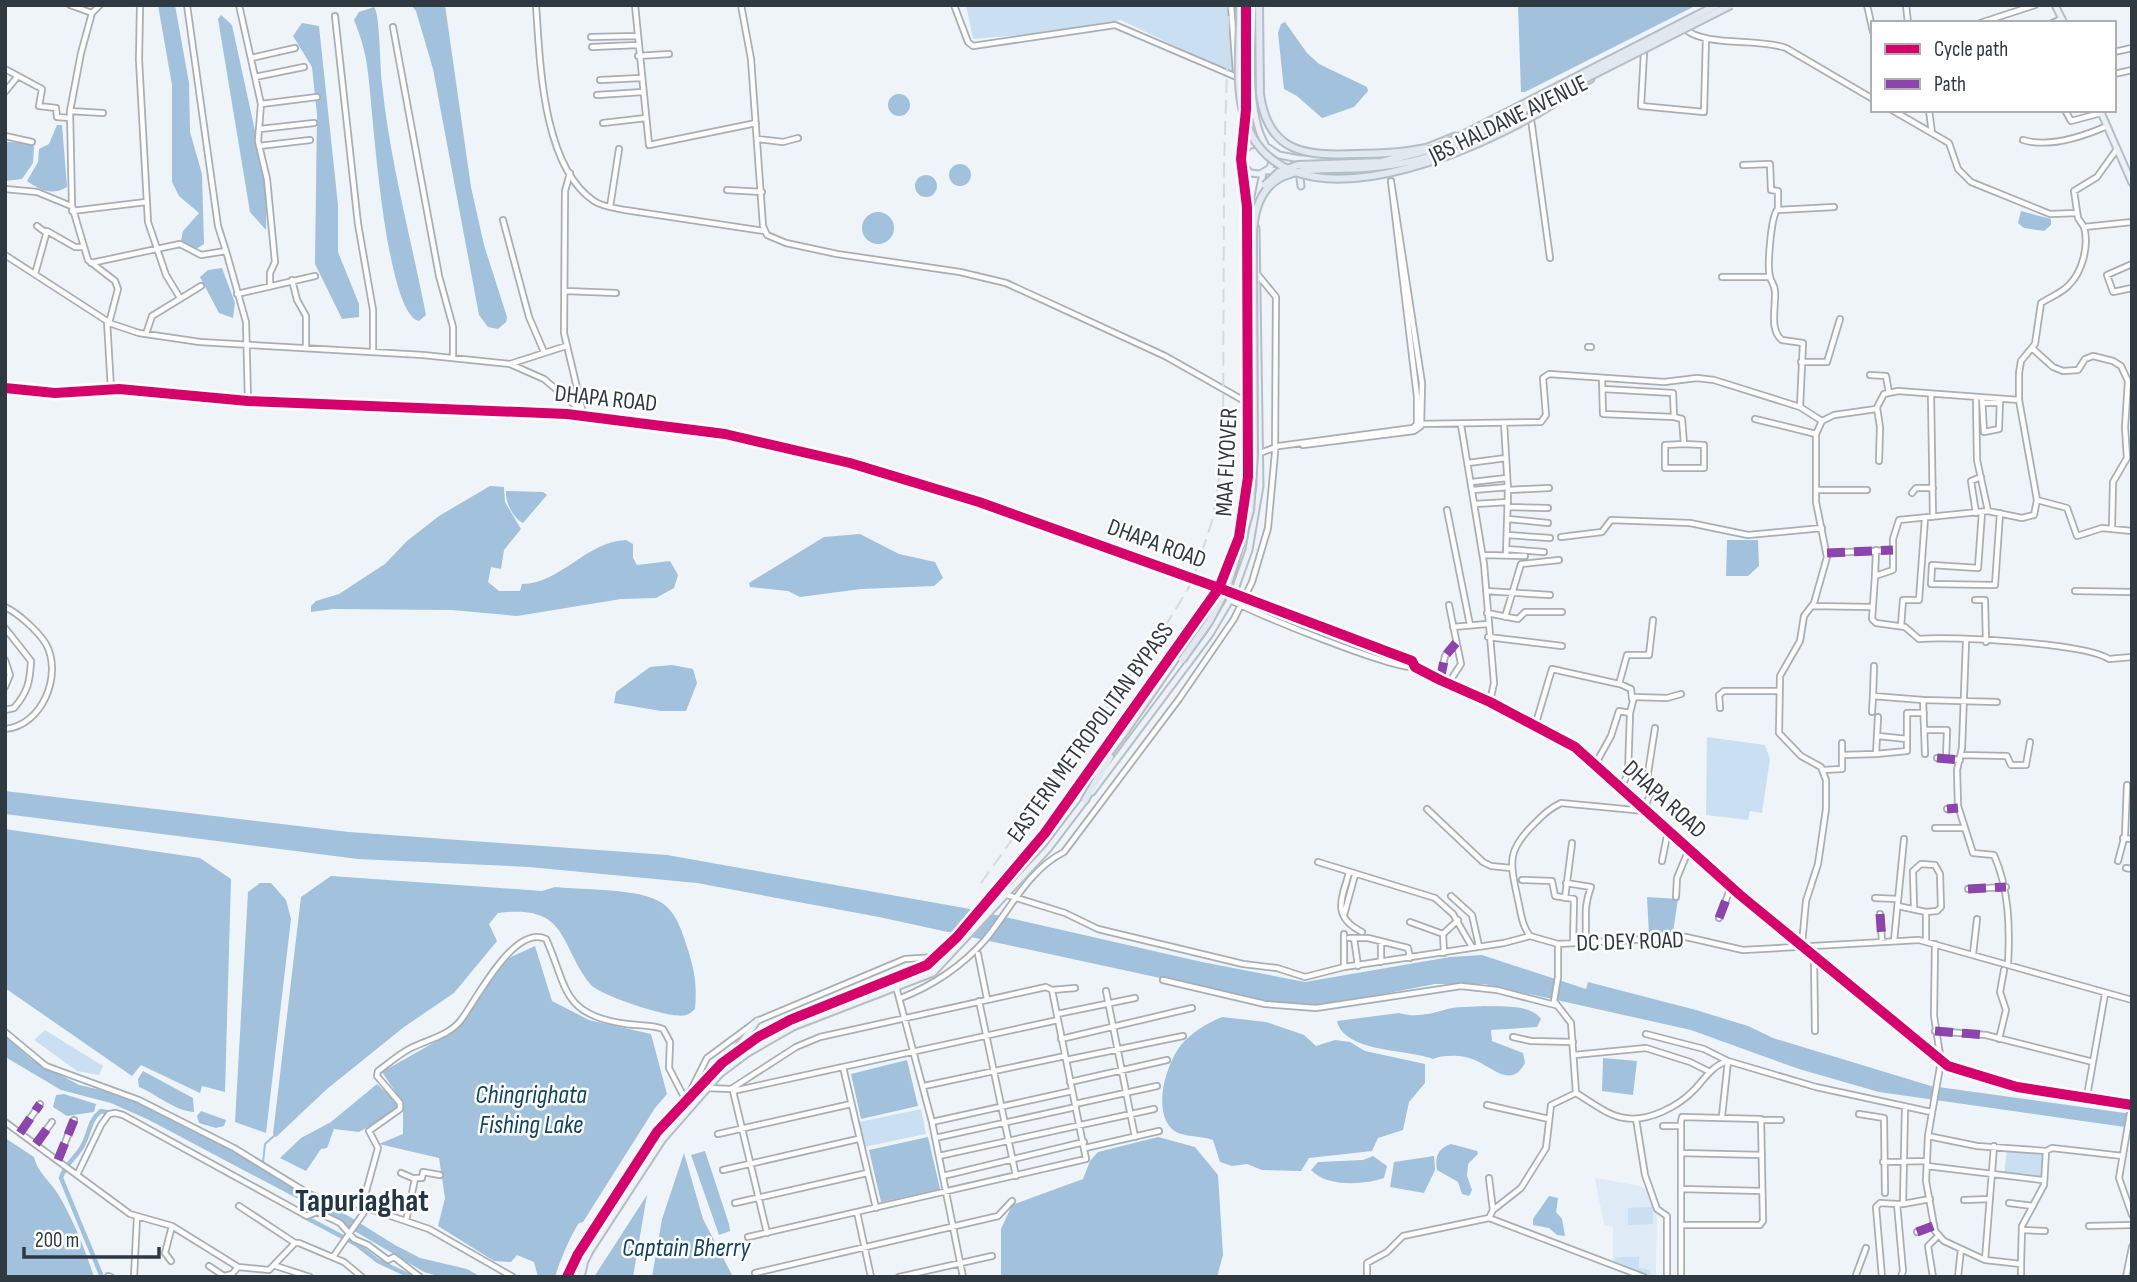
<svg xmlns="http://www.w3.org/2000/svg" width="2137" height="1282" font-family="'Sofia Sans Condensed',sans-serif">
  <rect width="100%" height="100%" fill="#eff4f9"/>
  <path fill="#deeaf6" d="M1595,1178L1640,1186L1650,1194L1657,1211L1656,1277H1645L1613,1262V1227L1604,1225Z"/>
  <path fill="#cae0f2" d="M966,5H1233L1234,71L1232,74L1121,20L1032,34L973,39Z
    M1707,737L1765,745L1770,759L1762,813L1750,811L1748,820L1706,815Z
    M45,1030L103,1066L99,1075L77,1071L34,1040Z
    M921,1109L926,1134L864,1147L859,1122Z
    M2007,1148L2045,1151L2041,1179L2004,1175Z
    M1653,1207V1224L1628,1225V1208Z
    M1616,1257H1639V1268L1650,1270L1651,1276L1613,1260Z"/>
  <path fill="#a1c1dc" d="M158,5H175L189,83L190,132L202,174L204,244L193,251L180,245L183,231L199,213L179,196L172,182V85Z
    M411,5H445L471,187L484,245L507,317L506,322L498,329L488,327L479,315L433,69L416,11Z
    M1518,5H1697L1525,92H1521Z
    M374,7C380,12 380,71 382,84C390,162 411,238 426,315L419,321C385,314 373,110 368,73C366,54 361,37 354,20L359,12Z
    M221,15L232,25L267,186L266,230L250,212L218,19Z
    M1285,22L1307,53L1319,64L1367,87L1368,91L1354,107L1322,118L1297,96L1284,89L1278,33L1281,24Z
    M302,23L319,26L338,205V252L359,304V317L342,319L315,264L317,115L312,67L293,36Z
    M888 105a11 11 0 1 1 22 0a11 11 0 1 1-22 0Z
    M57,125H62L67,187C52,196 40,190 27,181L38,162L39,149L49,144Z
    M5,142L30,143L34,147L33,163L22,179L5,181Z
    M949 175a11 11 0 1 1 22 0a11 11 0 1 1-22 0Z
    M915 186a11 11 0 1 1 22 0a11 11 0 1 1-22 0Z
    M2021,211L2051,219V225L2044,231L2024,228L2018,223Z
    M862 228a16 16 0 1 1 32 0a16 16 0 1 1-32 0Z
    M222,268L235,303L233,318L219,313L200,277L208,270Z
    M490,486L504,487L505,502L521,529L504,550L501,569L491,567L488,582L499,591H520L522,584C560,584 587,541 626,540L633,544V558L637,565L670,561L678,575L674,588L656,598L621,599L517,616L452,610L333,609L311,612V606L316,601L339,594L385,564L407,541L439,516Z
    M506,491L543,492L547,495L523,523C513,518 505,502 506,491Z
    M860,534L899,554L935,562L943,578L934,586L861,589L800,597L788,591L750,587L749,583L824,537Z
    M1727,540H1758L1759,566L1748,576H1726Z
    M672,665L693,669L697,683L686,711H661L614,703L616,692L650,667Z
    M5,791L349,832L667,855L970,909L1202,962L1305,982L1450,957L1482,955L1586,989L1588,982L1696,1010L1748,1026L1773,1038L1931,1086L2132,1114V1128L1879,1092L1799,1069L1691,1030L1485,984H1435L1322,1006L1271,1002L879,917L697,883L529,867L358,859L5,814Z
    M5,829L200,858L231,879L225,1092L202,1086L200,1093L141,1065L132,1076L5,988Z
    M331,876L542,891L555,887C582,890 641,888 662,903C677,913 683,934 688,950C695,972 697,986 695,1009C692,1011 690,1014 686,1015C672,1020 599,995 590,984C558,942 568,904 498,913L489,924L497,941L454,993L404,1027L327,1089L276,1137L273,1134L301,897Z
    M260,883H271L286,900L291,919L266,1133L235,1122L248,892Z
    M1647,897L1678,899L1673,932L1649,935Z
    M535,946L552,1001L589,1020L651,1034L667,1094L655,1108L583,1222L579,1223C571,1234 559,1263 555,1277H538L534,1262L517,1255L511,1262L494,1261L438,1226L445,1198L439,1158L379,1144L403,1134V1103L382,1072L458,1029L493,965Z
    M1485,1006C1501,1007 1531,1004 1541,1019L1537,1027L1491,1030L1492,1041L1523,1053L1525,1063C1512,1088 1494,1069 1477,1061C1465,1055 1445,1054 1433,1059C1409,1049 1344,1053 1337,1021L1399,1013C1415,1018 1429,1014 1444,1010C1456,1006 1472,1007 1485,1006Z
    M1222,1017L1266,1022L1304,1035L1316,1046L1335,1040L1350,1042L1365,1051L1425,1064V1083L1409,1102L1403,1130L1378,1138L1372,1151L1309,1158L1301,1171L1262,1170L1247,1164L1232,1166L1220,1162L1213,1140C1201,1135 1180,1138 1171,1128C1153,1109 1166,1064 1181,1045C1191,1033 1207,1023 1222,1017Z
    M5,1036L31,1059L79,1085L123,1095L213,1140L350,1217L395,1245L420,1258L467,1269L481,1277H442L424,1272L319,1210L149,1120L111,1103L61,1090L7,1058Z
    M1603,1058L1637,1061L1633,1095L1602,1091Z
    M907,1060L918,1106L861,1119L851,1074Z
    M143,1071L193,1098L194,1112C173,1110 158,1095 139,1087L138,1079Z
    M377,1084L396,1102V1111L359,1132L334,1129L327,1148L321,1149L306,1171L280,1158L301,1138L331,1122Z
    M64,1094L96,1104L94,1112L67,1116L53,1107L56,1095Z
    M201,1111L226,1120L224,1126L216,1128L199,1123L197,1116Z
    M928,1137L940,1189L881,1202L869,1150Z
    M1158,1137L1195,1147L1218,1175L1223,1255L1217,1277H1001V1229L1012,1205L1083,1179L1090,1161L1098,1152Z
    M5,1138L34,1157C37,1172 50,1181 58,1194C73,1219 85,1249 94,1277H5Z
    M1451,1144L1477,1151L1478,1154L1468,1164L1467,1176L1472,1190L1469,1196L1462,1194L1458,1182L1437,1170C1435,1157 1437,1149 1451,1144Z
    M705,1151L729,1224L730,1231L719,1235L691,1155Z
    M684,1153L703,1219L733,1277H652L662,1219Z
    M1373,1156L1387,1166L1384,1178C1364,1185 1326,1187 1311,1170L1318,1162L1363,1160Z
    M1434,1156L1435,1170L1424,1193L1390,1187L1394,1162Z
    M647,1195L633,1277H594Z
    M1549,1196L1558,1198L1556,1212L1562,1219L1565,1236L1557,1235L1549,1228L1533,1225V1219Z"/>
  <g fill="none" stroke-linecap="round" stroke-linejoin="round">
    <path stroke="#a1c1dc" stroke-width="2" d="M263,1163L265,1144L275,1135"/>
    <path stroke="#a1c1dc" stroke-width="4.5" d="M303,1216L356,1244L378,1261L412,1277
      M102,1277L61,1178C64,1165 77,1157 83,1145C90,1132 89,1120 101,1111L114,1114"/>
    <g stroke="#a8afb4" stroke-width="8">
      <path id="minor" d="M70,5L92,13L81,53L70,111L72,206L88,260L115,281L118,289L109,323L139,333L200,342L423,355L510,364L544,379L584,413
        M140,5L139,60L148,222L166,275L180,298
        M187,5L218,226L226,251
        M239,5L261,104L258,141L267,179L275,262L270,273V285
        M536,5C540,61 542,166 594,201C603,207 615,208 625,210L764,231
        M635,5L649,145L756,123
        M741,5L751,59L763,226L767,235L786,243L837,254L960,272L1006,283L1165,356L1248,403
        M954,5L968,42L973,46L1115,25L1246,81
        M1231,5L1236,72
        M1867,5L1873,32
        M1906,5L1908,23
        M92,13L100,5
        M335,16L358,224L373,310V352
        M1980,23L2035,5
        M2052,23L2062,19
        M393,27L439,276L453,327V358
        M1685,29C1705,47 1758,38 1786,48L1873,99
        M591,37L637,36
        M592,47L637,45
        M1644,52L1641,106L1704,112L1706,38
        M2114,52L2132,48
        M638,56L669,54
        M251,58L295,48
        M5,69L42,89L39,106L56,108L57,117L70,118
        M2114,74L2132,70
        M255,77L304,67
        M600,80L641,78
        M5,92L17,77
        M597,95L643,92
        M261,104L317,97
        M1892,110L1949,143L1958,169L1971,182L2050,214L2077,213
        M1929,110L1932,133
        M2065,110L2071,121L2101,113
        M70,111L103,113
        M1531,119L1550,258
        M603,123L646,118
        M260,129L314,123
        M5,136L32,142
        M758,139L783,142L798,138
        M2023,140C2050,148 2082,137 2107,126
        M259,146L310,140
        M1743,165L1770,164L1771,190L1778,191V210
        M570,173L565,191L564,333L582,409
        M5,189L37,192L71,206
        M727,190L762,192
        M610,207L619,149
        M72,211L146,202
        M503,220L529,317L544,352
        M2132,222L2084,227C2089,245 2083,271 2069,285C2062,293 2050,297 2041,303L2035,344L2021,361L2019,373V400L2037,500L2067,508L2077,536L2102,528L2132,531
        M37,226L45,232
        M2084,227L2078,218L2074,191L2097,177L2117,149
        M5,255L107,321L111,389
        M91,263L180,244L201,255L226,251L246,322L248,401
        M2132,264L2107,275L2113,292L2132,288
        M35,274L47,231L75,247H83
        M1722,277H1770
        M292,280L297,300L306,316V348
        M565,291L616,293
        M237,294L315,276
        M146,334L152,316L201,286
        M1588,347H1591
        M2033,349L2053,367L2063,371L2078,370L2085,359L2093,356L2113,361L2121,366L2128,381L2125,427L2127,458L2113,482L2112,527
        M1801,362H1827L1840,319
        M510,364L566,346
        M1870,375L1886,376L1889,393
        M1602,378L1603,414L1674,417L1673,393L1603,389
        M5,388L55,393L119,389L248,401L567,414L725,434L850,463L979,502L1219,588L1412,661L1415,667L1440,680L1490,702L1575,747L1740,895L1948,1066L2017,1087L2132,1105
        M1931,395L1933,517
        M1976,398L1977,460L1988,511
        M1982,398L1984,432L1999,429L2000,399
        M1982,403H2000
        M1877,408L1880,427L1879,461
        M1674,417L1682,419L1684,444L1665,445V468H1704V445L1684,444
        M1755,419L1816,434
        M1822,421L1800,407L1803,343L1782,340C1769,330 1776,307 1775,292C1775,285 1771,282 1770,277C1767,266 1771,218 1777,210L1834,207
        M1504,423L1508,490L1506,555
        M1417,424L1541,422L1546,415L1543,378L1549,374L1664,382L1697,378L1714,380L1800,407
        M1461,425L1484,564L1494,683L1490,702
        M1303,445L1414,431L1421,426L1422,383L1391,181
        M1260,453L1279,446L1413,428L1417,424V397L1391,181
        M1468,463L1506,458
        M1472,482L1507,478
        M1473,490L1508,487
        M1508,490L1549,488
        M1816,490H1867
        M1912,493L1916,488H1933
        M2037,500L2034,515L2022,518L1988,511L1899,520L1893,539V570L1875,576L1872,619L1876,623L1905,627L1919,639C1951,636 2086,643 2109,659L2132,657
        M1475,504L1508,502
        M1508,507L1548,508
        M1447,510L1470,625
        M1982,512L1978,568L1932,565L1931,584L1995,585L2000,513
        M1976,513L1971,481L1981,477
        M1508,519L1548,523
        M1507,535L1550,538
        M1561,537L1602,532L1611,520L1690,523L1748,535L1822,528
        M1506,549L1544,552
        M1827,553L1893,550
        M1483,555L1525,556
        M1875,575L1876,550
        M1486,591L1550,595
        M2075,591L2132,592
        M1229,599C1249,612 1400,672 1415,667
        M1975,600H1985L1986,642
        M1812,606L1871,607
        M5,607C18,613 38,631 46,644C63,675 42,726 5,729
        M1487,613L1518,619L1525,612H1562
        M1505,617L1521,564L1559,560
        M1901,626L1903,600H1919L1925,518
        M1453,627L1487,624
        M5,628L31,661C30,681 28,692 14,708L5,710
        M1488,637L1562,646
        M1966,641L1962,748L1957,770L1958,806L1973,853L1994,855C2009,889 2010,927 2008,964
        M5,660L10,675L5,687
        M1874,666L1873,696L1923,700
        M1440,680L1445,656L1456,644
        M1448,684L1461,664L1449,605
        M1620,684L1631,689L1632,699
        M1720,708L1719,695L1724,691H1779
        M1872,712L1873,696
        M1630,713L1634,697L1667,698L1681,694
        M1535,726L1552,669L1619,684L1627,655H1649L1653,620
        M1925,730H1947L1946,759
        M1878,736L1907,739V713H1924
        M1842,743V755L1876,754L1878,717
        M1876,754L1907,751V739
        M1925,754L1923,700L1997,702
        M1961,755L2007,756L2011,765H2026L2030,742
        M1937,758L1960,760
        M1595,765L1611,736L1619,711L1630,713L1628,774L1621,787
        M1823,770L1842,769V755
        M1427,809L1483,862L1491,866L1511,868
        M1644,809L1650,795L1648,773L1655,728
        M1947,809L1958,808
        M1645,811L1561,803C1550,808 1543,815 1535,823C1506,851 1510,862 1518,900C1521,913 1522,926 1530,936L1558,944L1686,937L1743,950L1919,940L2132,1000
        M1935,828H1965
        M2123,838L2132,839
        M1662,861L1668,831
        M2118,861L2125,835L2127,785
        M1318,862L1435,898L1453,914L1472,947
        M2126,868L2132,869
        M1349,873C1341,900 1332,917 1362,932
        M1522,880L1552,881L1555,896L1574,899L1573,943
        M1566,883L1591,887C1582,911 1588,919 1585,943
        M1968,889L2006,887
        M1007,895L1065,913L1098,929L1243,964L1277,968L1305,977L1344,967L1504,943L1530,936
        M1451,896L1472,915L1479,946
        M1676,897L1677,878L1689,849
        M1565,898L1572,843
        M1875,898L1898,899
        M1898,906L1926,912V942
        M1914,907L1913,871L1921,864L1935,865L1940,874L1941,907L1937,911L1926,912
        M1880,914L1882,941
        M1344,915L1355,875
        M1719,918L1731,887
        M1410,922L1443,934
        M1349,938H1368L1408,948L1410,958
        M1354,938L1358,966
        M1894,941L1904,839
        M1802,944L1806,901L1818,864L1826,809V780L1821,767L1801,756L1779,733L1780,676L1800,641L1804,616L1814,603L1827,557L1816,502V434L1822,421L1834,415L1876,409L1884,394L1898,391L2019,400
        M1935,944L1934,1016L1941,1061L1928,1136L1926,1181L1935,1231L1944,1241L1985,1260L2021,1264V1277
        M1444,953L1443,934L1458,920
        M978,954L987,999
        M1973,954L1977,919
        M1814,957L1815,1031
        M1381,962V942
        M1344,967V934
        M894,979L932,1122L963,1277
        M1163,980L1265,1004L1316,1008L1461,986L1497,990L1555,1005
        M1052,990L1075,988
        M1106,991L1135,1137
        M901,998C934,985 961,967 985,940C1010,910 1028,870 1064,852L1179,699L1234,619L1252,582L1268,528L1275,453L1276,297L1258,275
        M979,1001L1016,1176
        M1057,1014L1135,998
        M1935,1031L1986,1035L2093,1062
        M5,1032L46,1066L139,1100L234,1148L309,1194L330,1203L338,1198L429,1229L513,1277
        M1646,1034L1704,1049L1728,1061L1722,1116
        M1513,1037L1531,1041L1573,1042
        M1061,1039L1192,1008
        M1999,1039L2006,1010L2000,992L2004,970
        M1574,1055L1646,1048L1690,1062L1710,1072
        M1066,1060L1183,1036
        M843,1067L876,1208
        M1070,1082L1167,1060
        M924,1086L1065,1056
        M707,1088L731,1089L796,1047L820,1037L1046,987L1052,990L1086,1159L748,1237
        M733,1091L1058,1020
        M733,1091L767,1233
        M1576,1093C1591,1102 1608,1116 1625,1118C1649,1122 1679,1106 1695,1089C1705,1078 1713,1065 1728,1061L1816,1087L1931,1112
        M688,1096L707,1058L757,1021L905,959L937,957
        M2087,1096L2105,994
        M2132,1102L2119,1178L2132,1215
        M1075,1104L1157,1086
        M1487,1105L1549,1119
        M1859,1114L1884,1118L1885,1193
        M1636,1119L1645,1175L1657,1209L1667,1216V1277
        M1762,1120H1781
        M5,1122L130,1214L172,1226L238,1267L269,1270L295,1243H299L344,1262L362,1277
        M932,1122L1072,1091
        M1663,1126H1681
        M20,1133L40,1104
        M718,1134L851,1104
        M1928,1136L1977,1146L2046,1151
        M935,1138L1076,1107
        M36,1144L52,1122
        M1085,1148L1159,1131
        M1681,1153L1762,1155
        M939,1156L1154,1109
        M58,1160L74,1120
        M1883,1162L1927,1161
        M1927,1166L2042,1180
        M723,1170L858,1139
        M401,1173L415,1179L406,1221
        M77,1175L101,1125L109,1114L115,1113L123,1115L307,1216L317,1212L340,1223L354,1239L368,1245L388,1260L394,1257L420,1277
        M943,1176L1084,1142
        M415,1178H422L423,1172L440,1175
        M1489,1178L1493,1210
        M1681,1189L1762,1191
        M1964,1200L1990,1199
        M735,1203L867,1173
        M2009,1203L2033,1206
        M1903,1204L1930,1199
        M239,1206L295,1243
        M362,1206L378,1148L369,1131L400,1109V1103L377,1076L378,1071C388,1064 398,1055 409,1049C426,1040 449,1036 461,1020C477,999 514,924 546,939C567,985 561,1013 620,1023C634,1026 650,1024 663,1029L670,1042L669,1068L685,1099
        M857,1212L871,1277
        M1489,1218L1493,1210L1521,1188L1546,1148L1551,1105L1576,1093L1571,1023L1554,1001L1558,977V944
        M2089,1226L2132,1225
        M2022,1230L2045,1231
        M1917,1232L1933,1226
        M333,1257L367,1208
        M1985,1260L1994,1146
        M171,1261L165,1253L172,1226
        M2021,1264L2022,1226L2044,1185L2046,1151L2052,1148L2123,1156
        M209,1266L224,1276L232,1274L238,1267
        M276,1266L310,1277
        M755,1273L998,1216L1012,1201
        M1856,1275L1866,1248
        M108,1276L111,1277
        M134,1277L137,1217
        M899,1277L992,1256
        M1367,1277V1263L1387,1252L1403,1236L1489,1218L1644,1277
        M1681,1277V1121L1682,1117L1761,1119L1763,1221L1760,1225H1681
        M1882,1277L1876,1207L1880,1203L1897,1204
        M1901,1277L1903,1271L1897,1204H1903L1905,1107
        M1933,1277L1928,1246L1938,1236
        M1958,1277L1961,1249
        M2126,1277L2132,1247"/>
    </g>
    <g stroke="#b4bec6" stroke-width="9">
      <path id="major" d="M1253,5C1252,42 1246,112 1265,144
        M2055,5L2064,23
        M1572,89L1591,79
        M2100,110L2132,183
        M1425,148L1455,136
        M1244,150L1250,145L1261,143L1279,155L1300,159L1388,157
        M1444,153L1563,94
        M1243,165L1250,173L1260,174L1270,168L1273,158
        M1299,169L1301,186
        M1266,171L1283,170
        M1256,207L1263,173
        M1228,569L1244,515L1248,477L1247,207L1241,159L1246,110V5
        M1092,792L1210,634L1233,595L1249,550L1260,486L1256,228
        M738,1047L757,1021
        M567,1277L578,1254L657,1132L722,1063L758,1037L790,1020L927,965L957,937L1045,833L1221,585
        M577,1277L590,1251L663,1139L720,1074L748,1053L793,1027L933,973L1048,849L1086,799
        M581,1277L584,1265"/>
    </g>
    <g stroke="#b4bec6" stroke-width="10">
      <path id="highway" d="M1259,5L1260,94
        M1075,791L1093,774L1124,733L1219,596
        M1085,800L1110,757"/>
    </g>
    <use href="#minor" stroke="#fdfdfe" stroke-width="4.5"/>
    <use href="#major" stroke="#ecf1f6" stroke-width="5"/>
    <use href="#highway" stroke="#e1e8ef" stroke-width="6"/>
    <path stroke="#d7dadb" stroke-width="2" stroke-dasharray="14 7" stroke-linecap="butt" d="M981,883L1166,625L1192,582L1213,518L1223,452L1224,166L1229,5"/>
    <g stroke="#b4bec6" stroke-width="10" stroke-linecap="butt">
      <path id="highway-bridge" d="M1240,5C1241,44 1232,96 1250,132C1302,238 1512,137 1576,88
        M1260,94C1268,153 1305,156 1356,154C1379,154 1402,153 1426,148
        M1265,185L1279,172L1298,165L1381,162L1437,148L1717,5
        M1219,596L1231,567
        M1182,660L1209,622L1227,588L1250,511L1254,456L1253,234C1256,159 1310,171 1365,168C1389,166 1411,163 1434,155L1731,5"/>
    </g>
    <use href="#highway-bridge" stroke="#e1e8ef" stroke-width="6"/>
    <path stroke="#8e44ad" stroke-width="9" stroke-dasharray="18 9" stroke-linecap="butt" d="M1827,553L1893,550
      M1440,680L1445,656L1456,643
      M1937,758L1960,760
      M1947,809L1958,808
      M1968,889L2006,887
      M1880,914L1882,941
      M1719,918L1731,887
      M1935,1031L1986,1035
      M20,1133L40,1104
      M36,1144L52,1122
      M58,1160L74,1120
      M1917,1232L1933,1226"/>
    <g stroke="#fff" stroke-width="15">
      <path id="cycleway" d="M5,388L55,393L119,389L248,401L567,414L725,434L850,463L979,502L1219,588L1412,661L1415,667L1440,680L1490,702L1575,747L1740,895L1948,1066L2017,1087L2132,1105
        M567,1277L578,1254L657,1132L722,1063L758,1037L790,1020L927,965L957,937L1045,833L1219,588L1239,537L1248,477L1247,207L1241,159L1246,110V5"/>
    </g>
    <use href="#cycleway" stroke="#d6006c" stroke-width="10"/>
  </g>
  <g text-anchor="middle" stroke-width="5" stroke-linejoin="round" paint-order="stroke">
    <g font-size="24" fill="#2f3941" stroke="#fff">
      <text transform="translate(1508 119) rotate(-26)" y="8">JBS HALDANE AVENUE</text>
      <text transform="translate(606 398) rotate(6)" y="8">DHAPA ROAD</text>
      <text transform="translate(1226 462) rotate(-87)" y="8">MAA FLYOVER</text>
      <text transform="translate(1157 543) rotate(20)" y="8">DHAPA ROAD</text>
      <text transform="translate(1090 732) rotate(-54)" y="8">EASTERN METROPOLITAN BYPASS</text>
      <text transform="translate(1665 799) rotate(42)" y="8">DHAPA ROAD</text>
      <text transform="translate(1630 941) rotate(-2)" y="8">DC DEY ROAD</text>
    </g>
    <g font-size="26" font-style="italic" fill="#0e4366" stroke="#fff">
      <text x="531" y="1103">Chingrighata<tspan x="531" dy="30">Fishing Lake</tspan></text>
      <text x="686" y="1256">Captain Bherry</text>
    </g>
    <g font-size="32" font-weight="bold" fill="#223647" stroke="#fff">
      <text x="362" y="1211">Tapuriaghat</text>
    </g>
  </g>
  <rect width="2137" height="1282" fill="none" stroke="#2f3941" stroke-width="14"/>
  <rect x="1871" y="21" width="245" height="91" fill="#ffffff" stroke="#acb0b3" stroke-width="2"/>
  <rect x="1885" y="44" width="35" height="10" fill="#d6006c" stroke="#acb0b3" stroke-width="2"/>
  <text x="1934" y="56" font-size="21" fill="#2f3941">Cycle path</text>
  <rect x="1885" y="79" width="35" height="10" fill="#8e44ad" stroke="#acb0b3" stroke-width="2"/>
  <text x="1934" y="91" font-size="21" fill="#2f3941">Path</text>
  <path d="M24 1247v10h135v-10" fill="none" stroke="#2f3941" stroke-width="3.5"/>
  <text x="35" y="1247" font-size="21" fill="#2f3941" stroke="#ffffff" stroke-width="5" paint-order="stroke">200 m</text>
</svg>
